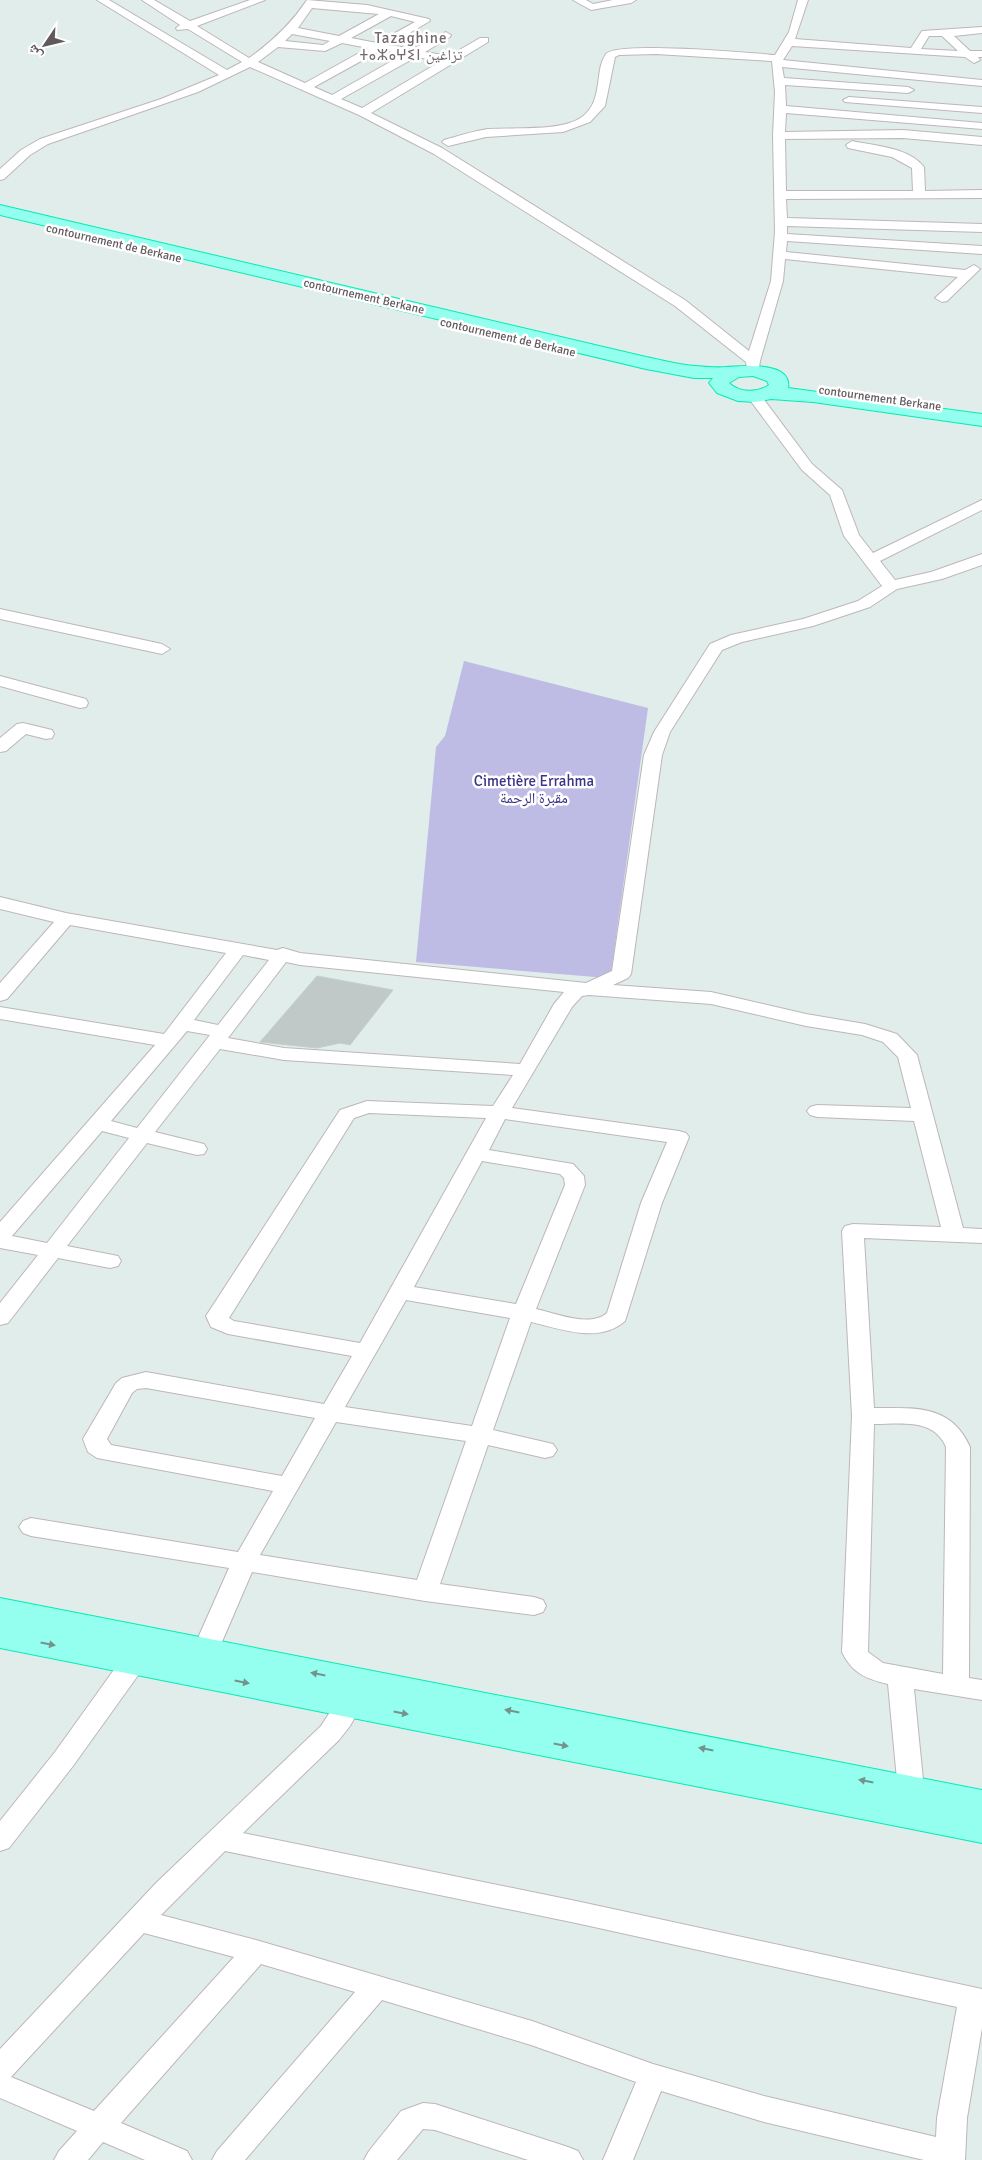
<svg xmlns="http://www.w3.org/2000/svg" width="982" height="2160" font-family="Signika,'Noto Naskh Arabic','Noto Sans Tifinagh',sans-serif">
  <rect width="100%" height="100%" fill="#e0edeb"/>
  <path fill="#bebce5" d="M464,661L648,708L611,973L607,978L416,962L436,747L445,736Z"/>
  <path fill="#c0c9c7" stroke="#bfd1cd" d="M317,976L393,990L350,1045L340,1043L317,1048L260,1042Z"/>
  <g fill="none" stroke-linecap="round" stroke-linejoin="round">
    <g stroke="#beb6b8" stroke-width="2">
      <path id="minor" d="M97,0H109L227,70L242,62L188,29L177,30L176,28L180,25L142,0H154L190,21L250,0H265L197,26L249,58C273,41 291,24 307,0L367,5L429,19L430,21L389,45L413,49L446,32L451,35L450,37L425,52L449,56L480,38H488V42L371,113L442,148L685,300L749,351L771,281L775,232L773,136L775,92L772,61L656,54L619,55L615,57L605,106L590,122L563,132L486,137L448,146L442,142L444,140C458,136 474,131 488,129C514,127 561,132 582,117C604,101 594,70 606,54C616,41 752,53 775,55L789,32L798,0H808L795,39L911,48L922,31L982,27V33L954,36L970,51H982V57H978L980,60L974,63L965,57L792,46L783,60L982,80V86L782,67L784,78L908,87L914,90L908,93L785,85L786,106L982,123V129L786,113L785,132L903,130L982,137V145L903,138L785,139L786,191H913L912,168L892,157L848,148L846,145L852,141C875,146 908,147 924,167L925,191L982,190V198L786,199L787,218L982,224V232L787,226V234L982,246V254L787,241L786,252L965,270L974,265L980,269L947,301L942,302L935,298L958,277L785,259L783,281L760,361L758,374H748L746,362L675,306L434,154L359,115L250,67L198,92L48,144L30,155L4,179L0,180V169L21,150L40,139L161,99L219,75ZM312,8L379,14L339,36L298,28ZM391,16L415,22L377,43L351,38ZM292,34L330,41L323,45L285,41ZM929,36H942L958,51L921,49ZM342,43L368,48L305,83L258,62L278,47L325,51ZM381,50L404,54L332,95L314,87ZM416,57L441,61L362,108L341,99Z
        M573,0H586L593,4L613,0H636L631,3L591,10Z
        M849,97L982,107V113L845,102L843,100Z
        M754,392L759,393L812,464L842,490L859,535L873,553L982,500V510L880,561L895,580L931,572L982,554V565L942,579L897,589L870,607L813,626L742,642L722,650L670,732L662,755L631,974L628,978L613,985L711,992L806,1014L865,1024L897,1034L917,1055L963,1228L982,1229V1243L864,1238L874,1408C915,1408 951,1404 970,1447L969,1678L982,1680V1700L914,1689L924,1790L920,1797L911,1800L902,1797L898,1790L888,1684C866,1679 852,1673 842,1652L852,1416L842,1231L845,1226L853,1224L941,1227L914,1121L817,1117L810,1115L807,1111L810,1107L817,1105L911,1108L898,1057L883,1042L862,1035L806,1026L711,1004L589,995L582,996L572,1007L512,1108L679,1131L686,1133L689,1137L662,1203L625,1321C599,1344 561,1329 531,1322L493,1430L553,1444L557,1450L553,1456L545,1458L488,1445L440,1584L534,1597L543,1600L546,1606L543,1612L534,1615L425,1601L252,1572L212,1665L208,1672L199,1675L190,1672L186,1665L229,1568L31,1536L23,1533L19,1527L23,1521L31,1518L238,1552L273,1491L97,1458L88,1452L83,1439L116,1383L122,1378L146,1372L324,1404L352,1356L228,1334L211,1327L206,1316L340,1110L367,1101L493,1106L513,1075L284,1060L220,1049L155,1132L204,1144L207,1149L204,1154L197,1155L147,1143L67,1246L118,1256L121,1261L118,1266L110,1268L58,1258L8,1323L0,1325V1303L38,1255L0,1248V1222L155,1045L0,1019V1007L164,1034L226,953L70,925L7,999L0,1001V983L54,922L0,909V897L66,913L277,950L283,948L300,953L586,983L612,971L644,755L654,732L710,644L731,635L803,619L858,601L882,586L844,536L830,495L802,470L747,396ZM243,955L269,960L218,1025L194,1020ZM286,962L300,965L564,992L554,1004L520,1064L284,1048L228,1038ZM187,1031L210,1035L137,1128L111,1121ZM369,1113L486,1118L360,1343L234,1321L229,1318L354,1118ZM505,1119L667,1142L641,1203L607,1313C590,1328 555,1313 536,1309L585,1185L584,1176L573,1164L489,1150ZM102,1131L129,1138L47,1243L12,1236ZM482,1161L560,1174L564,1178L565,1185L516,1304L414,1287ZM406,1300L510,1318L472,1426L345,1407ZM146,1388L315,1418L282,1476L111,1445L107,1439L132,1393L137,1389ZM336,1422L466,1441L417,1580L260,1555ZM874,1424C901,1424 934,1418 946,1447L943,1674L883,1663L868,1652Z
        M0,609L162,644L170,649L162,654L0,619Z
        M0,676L86,699L88,703L86,707L80,708L0,686Z
        M23,723L52,730L54,734L52,738L46,739L26,734L6,751L0,752V738L17,724Z
        M135,1651L144,1653L148,1660L144,1667L73,1766L9,1848L0,1851V1821L55,1752L126,1653Z
        M355,1684L364,1687L368,1694L350,1726L339,1740L243,1833L576,1901L982,1989V2028L967,2118L965,2160H924L764,2122L661,2091L633,2160H603L636,2082L531,2045L382,2000L245,2160H212L217,2151L355,1992L261,1964L121,2123L187,2151L192,2160H145L103,2142L88,2160H54L59,2151L77,2131L0,2098V2049L157,1882L321,1726L346,1687ZM225,1851L576,1923L957,2007L937,2118L936,2137L764,2096L653,2064L532,2021L256,1940L161,1915ZM144,1933L234,1957L94,2111L11,2077Z
        M423,2103L435,2104L568,2147L578,2151L583,2160H528L435,2130L423,2129L397,2160H364L369,2151L401,2111Z"/>
    </g>
    <g stroke="#00edb2" stroke-width="2">
      <path id="trunk" d="M0,205L646,357C662,360 679,365 696,366C706,367 717,368 727,367C742,366 793,361 788,388L982,414V426L813,402L771,399L756,402L738,401L717,393L709,383L713,378H694L646,369L0,215ZM753,376L767,381L769,385C757,393 740,393 729,383L739,377Z
        M0,1598L982,1790V1843L0,1648Z"/>
    </g>
    <use href="#minor" fill="#fff" fill-rule="evenodd"/>
    <use href="#trunk" fill="#94ffef" fill-rule="evenodd"/>
  </g>
  <defs><path id="oneway-solid" d="M-6-.8H1V-3.2L6.5 0L1 3.2V.8H-6Z" transform="scale(1.25)"/></defs>
  <g fill="#74938f">
    <use href="#oneway-solid" transform="translate(48 1644) rotate(11)"/>
    <use href="#oneway-solid" transform="translate(318 1674) rotate(-169)"/>
    <use href="#oneway-solid" transform="translate(242 1682) rotate(11)"/>
    <use href="#oneway-solid" transform="translate(512 1711) rotate(-169)"/>
    <use href="#oneway-solid" transform="translate(401 1713) rotate(11)"/>
    <use href="#oneway-solid" transform="translate(561 1745) rotate(11)"/>
    <use href="#oneway-solid" transform="translate(706 1749) rotate(-169)"/>
    <use href="#oneway-solid" transform="translate(866 1781) rotate(-169)"/>
  </g>
  <g text-anchor="middle" stroke-width="5" stroke-linejoin="round" paint-order="stroke">
    <g font-size="12" fill="#62595c" stroke="#fff">
      <text transform="translate(114 243) rotate(13)" y="4">contournement de Berkane</text>
      <text transform="translate(364 296) rotate(13)" y="4">contournement Berkane</text>
      <text transform="translate(508 337) rotate(13)" y="4">contournement de Berkane</text>
      <text transform="translate(880 398) rotate(8)" y="4">contournement Berkane</text>
    </g>
    <g font-size="15" letter-spacing="1" fill="#746a6e" stroke="#fff">
      <text x="411" y="43">Tazaghine<tspan x="411" dy="17">ⵜⴰⵣⴰⵖⵉⵏ تزاغين</tspan></text>
    </g>
    <g font-size="15" fill="#3c3387" stroke="#fff">
      <text x="534" y="786">Cimetière Errahma<tspan x="534" dy="17">مقبرة الرحمة</tspan></text>
    </g>
  </g>
  <g transform="translate(45 45) rotate(235)" stroke="#ffffff" stroke-width="4" paint-order="stroke">
  <path d="M0-4L9 19L0 12L-9 19Z" fill="#62595c"/>
  <text y="-8" font-size="14" font-weight="bold" text-anchor="middle" fill="#62595c">ش</text>
  </g>
</svg>
